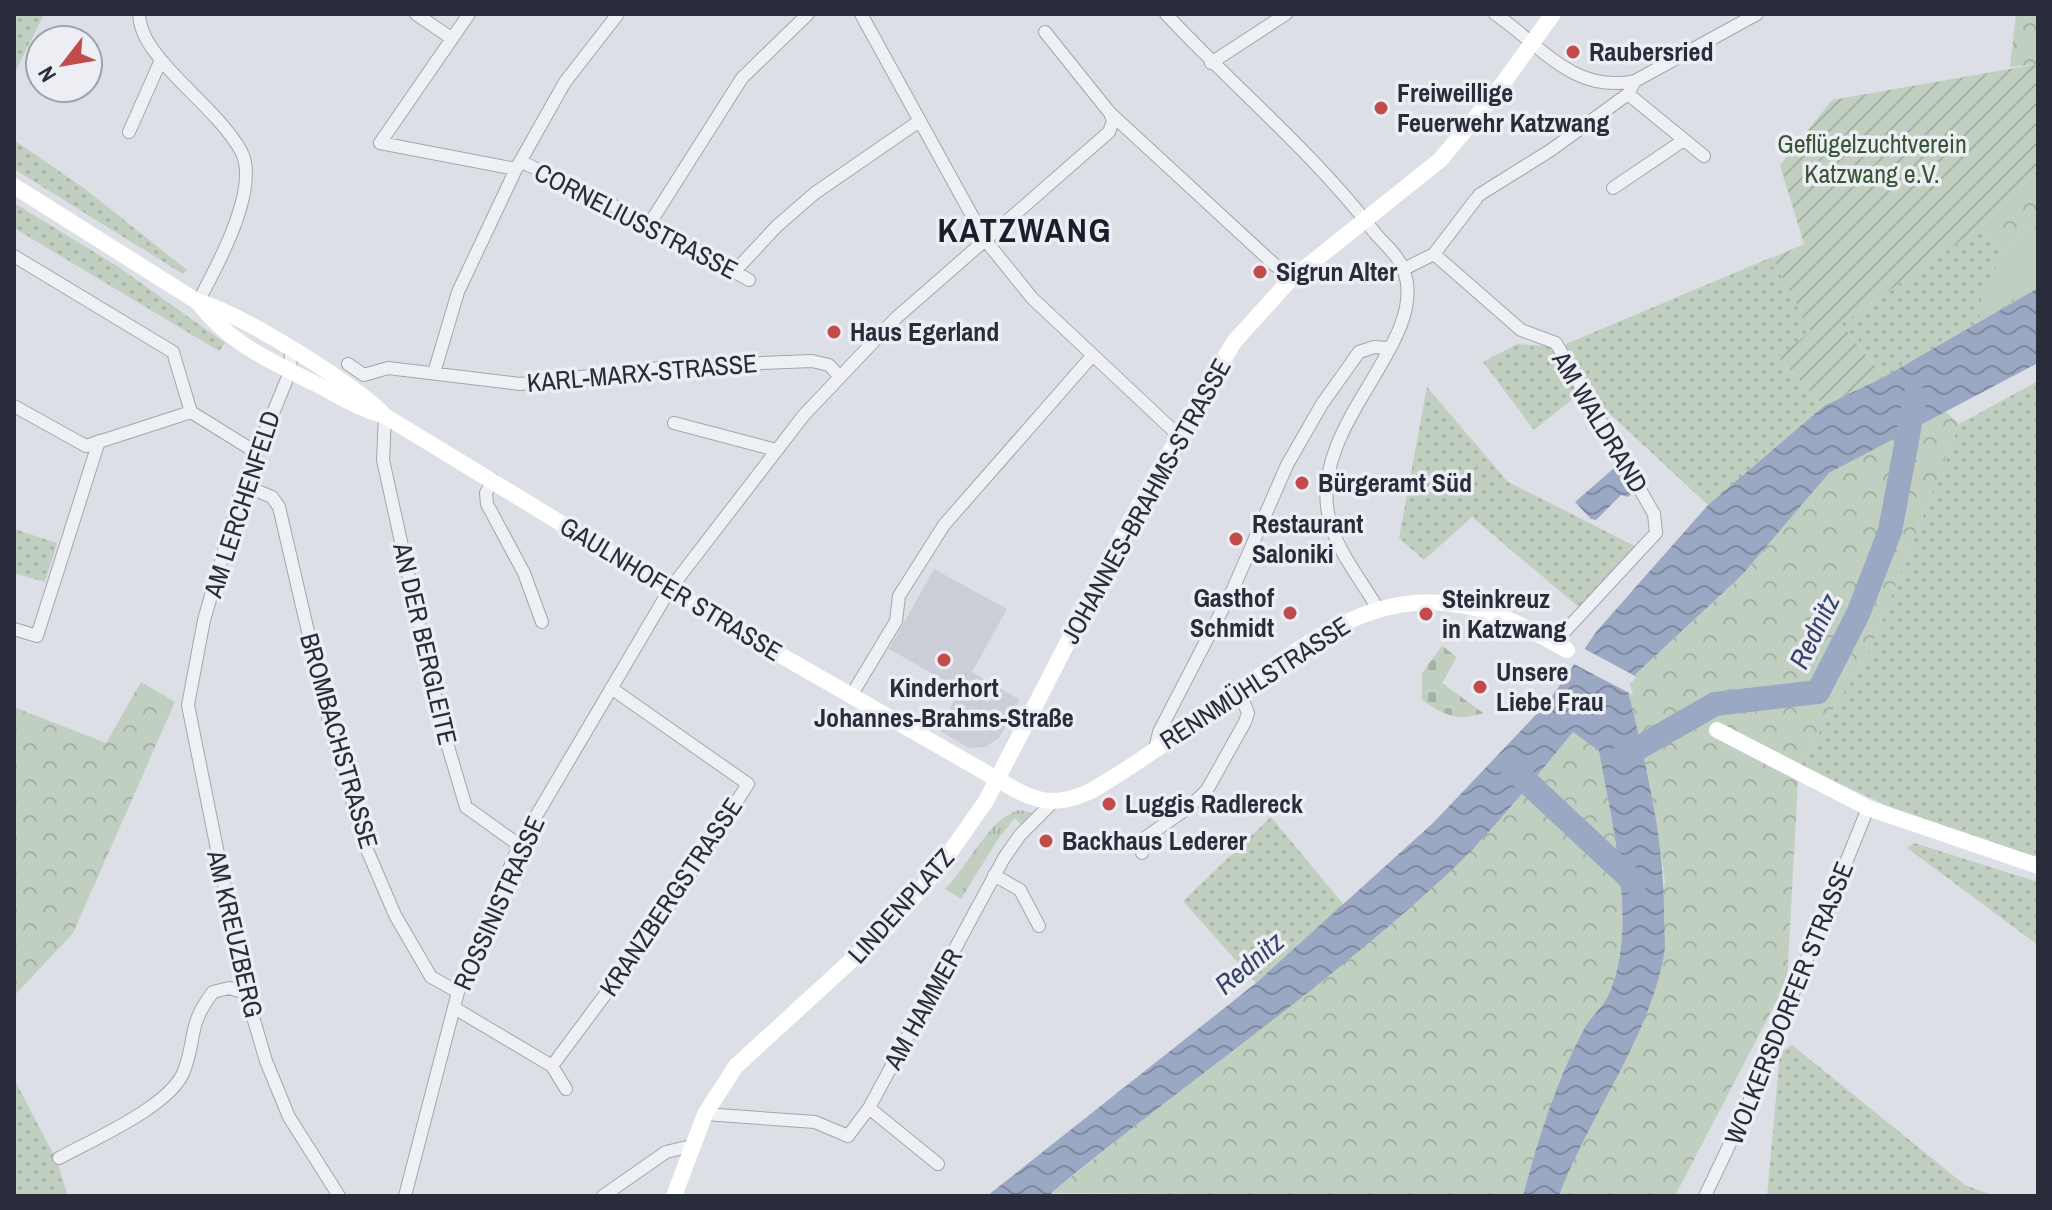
<svg xmlns="http://www.w3.org/2000/svg" width="2052" height="1210" font-family="'Archivo Narrow',sans-serif">
  <defs>
    <pattern id="grass-dots" width="8" height="8" patternUnits="userSpaceOnUse" patternTransform="scale(2)"><rect width="8" height="8" fill="#c0cfbf"/><path d="M2 2h.1M6 6h.1" fill="none" stroke="#a5b2a5" stroke-width="1.8" stroke-linecap="round"/></pattern>
    <pattern id="forest-crowns" width="20" height="18" patternUnits="userSpaceOnUse" patternTransform="scale(2)"><rect width="20" height="18" fill="#c0cfbf"/><path d="M2 6a3 3 0 1 1 6 0M12 15a3 3 0 1 1 6 0" fill="none" stroke="#a5b2a5"/></pattern>
    <pattern id="cemetery-stones" width="16" height="16" patternUnits="userSpaceOnUse" patternTransform="scale(2)"><rect width="16" height="16" fill="#c0cfbf"/><path d="M2 7V4a2 2 0 0 1 4 0v3zM10 15v-3a2 2 0 0 1 4 0v3z" fill="#a5b2a5"/></pattern>
    <pattern id="park-tufts" width="24" height="20" patternUnits="userSpaceOnUse" patternTransform="scale(2)"><rect width="24" height="20" fill="#c0cfbf"/><path d="M3 7l-1-3M5 7V3M7 7l1-3M15 17l-1-3M17 17v-4M19 17l1-3" fill="none" stroke="#a5b2a5"/></pattern>
    <pattern id="garden-furrows" width="10" height="10" patternUnits="userSpaceOnUse" patternTransform="scale(2)"><rect width="10" height="10" fill="#c0cfbf"/><path d="M-1 1l2-2M0 10L10 0M9 11l2-2" fill="none" stroke="#a5b2a5"/></pattern>
    <pattern id="water-waves" width="16" height="10" patternUnits="userSpaceOnUse" patternTransform="scale(2)"><rect width="16" height="10" fill="#9ba8c3"/><path d="M0 5q4-4 8 0t8 0" fill="none" stroke="#7e89a0"/></pattern>
  </defs>
  <rect width="100%" height="100%" fill="#dddfe6"/>
  <path fill="#ccced7" d="M934,569L1007,609L972,672L1020,700L999,738L985,747L969,748L938,730L960,689L889,649Z"/>
  <path fill="url(#grass-dots)" d="M14,14H44L14,74Z
    M14,140L85,189L187,270L183,274L14,169Z
    M14,203L120,268L225,343L219,351L14,228Z
    M2038,223V288L1884,377L1841,324L1982,226L2004,250Z
    M1772,257L1812,332L1778,357L1824,406L1708,505L1584,390L1534,430L1483,362L1517,344L1559,347Z
    M2038,381V857L1921,822L1799,764L1870,650L1959,424Z
    M1427,387L1508,482L1639,548L1580,608L1472,517L1424,560L1399,538Z
    M14,529L57,543L45,582L14,573Z
    M1271,817L1344,905L1256,983L1183,901Z
    M1914,843L2038,882V945L1907,848Z
    M1792,1045L1965,1185L1995,1196H1767L1780,1053Z
    M14,1079L57,1161L68,1196H14Z"/>
  <path fill="url(#forest-crowns)" d="M2016,14H2038V64L2010,67Z
    M2038,170V223L2004,250L1982,226Z
    M1944,410L1959,424L1870,650L1799,764L1787,981L1675,1196H1559L1572,1160L1618,1071L1665,882L1651,788L1626,683L1742,575L1829,473Z
    M141,682L175,702L73,933L14,996V707L106,743Z
    M1573,732L1599,751C1611,820 1639,927 1609,994C1603,1006 1591,1016 1584,1029C1556,1081 1538,1139 1523,1196L1051,1193L1440,881L1507,812Z"/>
  <path fill="url(#cemetery-stones)" d="M1442,646L1457,657L1442,683L1483,713C1457,722 1444,715 1422,700V673Z"/>
  <path fill="url(#park-tufts)" d="M1020,810L1038,814L1023,827L1015,818L998,839L961,899L945,889C968,867 990,816 1020,810Z"/>
  <path fill="url(#garden-furrows)" d="M2038,64V170L1982,226L1841,324L1884,377L1824,406L1778,357L1811,331L1772,258L1804,244L1780,165L1832,100Z"/>
  <path fill="#c0cfbf" d="M2038,226V285L1980,319C1976,281 2009,248 2038,226Z"/>
  <path fill="url(#water-waves)" d="M2038,288V363L1829,473L1742,575L1626,683C1645,760 1665,838 1664,918C1664,930 1666,943 1664,955C1648,1041 1589,1115 1559,1196H1523C1538,1139 1556,1081 1584,1029C1591,1016 1603,1007 1609,994C1639,927 1611,820 1599,751L1573,732C1531,783 1489,836 1440,881C1319,992 1178,1088 1051,1193L1054,1196H987L1256,983L1433,823L1549,701L1596,632L1708,505L1824,406L1884,377Z
    M1614,468L1618,469L1633,492L1628,497L1621,495L1596,520L1591,519L1575,502Z"/>
  <path fill="#dddfe6" d="M1581,647L1637,677L1630,684L1633,695L1570,662Z"/>
  <g fill="none" stroke-linecap="round" stroke-linejoin="round">
    <path stroke="#9ba8c3" stroke-width="24" d="M1621,758L1715,704L1818,692L1858,614L1890,531L1915,397
      M1512,768L1635,883"/>
    <g stroke="#a3a6af" stroke-width="14">
      <path id="minor" d="M139,14C140,35 154,52 167,67C191,94 224,121 241,151C261,188 216,268 198,302
        M416,14L451,38
        M469,14L380,143L516,169
        M861,14L986,241L1032,298L1178,435
        M1166,14C1235,88 1313,152 1375,233C1385,245 1399,256 1404,271C1430,343 1307,425 1329,518C1336,550 1362,581 1378,609
        M1495,14C1541,45 1573,94 1635,81L1757,14
        M1211,63L1286,14
        M1628,94L1704,156
        M1110,113L1276,266
        M129,132L161,60
        M522,162L650,223L749,280
        M1613,188L1684,140
        M1479,195L1551,150L1628,94L1635,81
        M650,223L742,78L808,14
        M1434,254L1521,330L1556,343L1654,514L1656,533L1554,643
        M14,256L173,352L191,412L254,451
        M1404,269L1434,254L1476,199
        M735,271L777,226L815,193L918,122
        M291,351L290,372L243,485L204,620L188,705L246,993L266,1061L289,1117L339,1196
        M348,364L364,375L388,368L520,384L669,367L812,361L829,365L840,377
        M434,373L458,292L516,169L565,82L618,14
        M14,406L86,446L191,412
        M385,416L383,460L441,723L466,807L519,845
        M674,423L776,450
        M493,480L486,493L487,504L524,573L542,622
        M243,485L272,497L279,507L330,726L365,845L395,915L431,977L458,992
        M14,629L37,636L99,441
        M851,696L896,621L899,596L944,525L1092,356
        M1155,749L1159,732L1233,589L1287,465L1322,404L1359,352L1374,347L1388,348
        M1142,853V840L1189,807L1207,790L1245,722L1248,713L1239,690
        M994,875L1020,890L1039,926
        M456,1009L552,1066L654,929L748,784L611,688
        M552,1066L566,1089
        M869,1108L938,1164
        M705,1114L815,1122L848,1136L869,1108L1004,858L1020,835L1052,803
        M59,1158C92,1140 171,1106 184,1071C197,1036 187,1026 213,992L229,988L246,993
        M405,1196L458,992L519,845L670,589L804,415L896,318L1109,132L1113,121L1110,113L1045,32
        M603,1196L666,1152L691,1146
        M1705,1196L1745,1112L1868,808"/>
    </g>
    <use href="#minor" stroke="#eff0f4" stroke-width="12"/>
    <path stroke="#fff" stroke-width="16" d="M14,186L198,302C235,310 358,386 384,415
      M198,302C229,344 273,362 318,385C341,397 360,409 385,416L728,625L1016,790C1044,805 1063,804 1091,791C1146,759 1196,720 1248,684C1313,639 1376,590 1460,605C1499,611 1532,631 1567,650
      M1717,730L1868,808L2038,866
      M674,1196L705,1114L736,1066L888,927L941,865L986,801L1131,519L1234,342L1290,280L1440,160L1493,97L1553,14"/>
  </g>
  <g fill="#c24c4b" stroke="#eceef4" stroke-width="3">
    <circle cx="1573" cy="52" r="8"/>
    <circle cx="1381" cy="108" r="8"/>
    <circle cx="1260" cy="272" r="8"/>
    <circle cx="834" cy="332" r="8"/>
    <circle cx="1302" cy="483" r="8"/>
    <circle cx="1236" cy="539" r="8"/>
    <circle cx="1290" cy="613" r="8"/>
    <circle cx="1426" cy="614" r="8"/>
    <circle cx="944" cy="660" r="8"/>
    <circle cx="1480" cy="687" r="8"/>
    <circle cx="1109" cy="804" r="8"/>
    <circle cx="1046" cy="841" r="8"/>
  </g>
  <g text-anchor="middle" stroke-width="7" stroke-linejoin="round" paint-order="stroke">
    <g font-size="26" font-weight="bold" fill="#282c3b" stroke="#eceef4" text-anchor="start">
      <text x="1589" y="61">Raubersried</text>
      <text x="1397" y="102">Freiweillige<tspan x="1397" dy="30">Feuerwehr Katzwang</tspan></text>
      <text x="1276" y="281">Sigrun Alter</text>
      <text x="850" y="341">Haus Egerland</text>
      <text x="1318" y="492">Bürgeramt Süd</text>
      <text x="1252" y="533">Restaurant<tspan x="1252" dy="30">Saloniki</tspan></text>
      <text x="1274" y="607" text-anchor="end">Gasthof<tspan x="1274" dy="30">Schmidt</tspan></text>
      <text x="1442" y="608">Steinkreuz<tspan x="1442" dy="30">in Katzwang</tspan></text>
      <text x="1496" y="681">Unsere<tspan x="1496" dy="30">Liebe Frau</tspan></text>
      <text x="944" y="697" text-anchor="middle">Kinderhort<tspan x="944" dy="30">Johannes-Brahms-Straße</tspan></text>
      <text x="1125" y="813">Luggis Radlereck</text>
      <text x="1062" y="850">Backhaus Lederer</text>
    </g>
    <g font-size="26" fill="#375636" stroke="#eceef4">
      <text x="1872" y="153">Geflügelzuchtverein<tspan x="1872" dy="30">Katzwang e.V.</tspan></text>
    </g>
    <g font-size="26" fill="#282c3b" stroke="#eceef4">
      <text transform="translate(636 221) rotate(27)" y="9">CORNELIUSSTRASSE</text>
      <text transform="translate(642 373) rotate(-5)" y="9">KARL-MARX-STRASSE</text>
      <text transform="translate(1600 422) rotate(59)" y="9">AM WALDRAND</text>
      <text transform="translate(1146 501) rotate(-61)" y="9">JOHANNES-BRAHMS-STRASSE</text>
      <text transform="translate(242 504) rotate(-72)" y="9">AM LERCHENFELD</text>
      <text transform="translate(671 589) rotate(31)" y="9">GAULNHOFER STRASSE</text>
      <text transform="translate(425 644) rotate(77)" y="9">AN DER BERGLEITE</text>
      <text transform="translate(1255 683) rotate(-33)" y="9">RENNMÜHLSTRASSE</text>
      <text transform="translate(339 741) rotate(74)" y="9">BROMBACHSTRASSE</text>
      <text transform="translate(671 897) rotate(-56)" y="9">KRANZBERGSTRASSE</text>
      <text transform="translate(499 903) rotate(-66)" y="9">ROSSINISTRASSE</text>
      <text transform="translate(901 906) rotate(-48)" y="9">LINDENPLATZ</text>
      <text transform="translate(235 934) rotate(77)" y="9">AM KREUZBERG</text>
      <text transform="translate(1789 1003) rotate(-68)" y="9">WOLKERSDORFER STRASSE</text>
      <text transform="translate(923 1009) rotate(-61)" y="9">AM HAMMER</text>
    </g>
    <g font-size="28" font-style="italic" fill="#36456b" stroke="#eceef4">
      <text transform="translate(1814 631) rotate(-64)" y="10">Rednitz</text>
      <text transform="translate(1249 963) rotate(-40)" y="10">Rednitz</text>
    </g>
    <g font-size="34" font-weight="bold" letter-spacing="2" fill="#1a1d2c" stroke="#eceef4">
      <text x="1025" y="242">KATZWANG</text>
    </g>
  </g>
  <rect width="2052" height="1210" fill="none" stroke="#282c3b" stroke-width="32"/>
  <g transform="translate(64 64) rotate(239)"><circle r="38" fill="#eceef4" stroke="#9ea0aa" stroke-width="2"/>
  <path d="M0-6L14 30L0 20L-14 30Z" fill="#c24c4b"/>
  <text y="-12" font-size="22" font-weight="bold" text-anchor="middle" fill="#282c3b">N</text>
  </g>
</svg>
